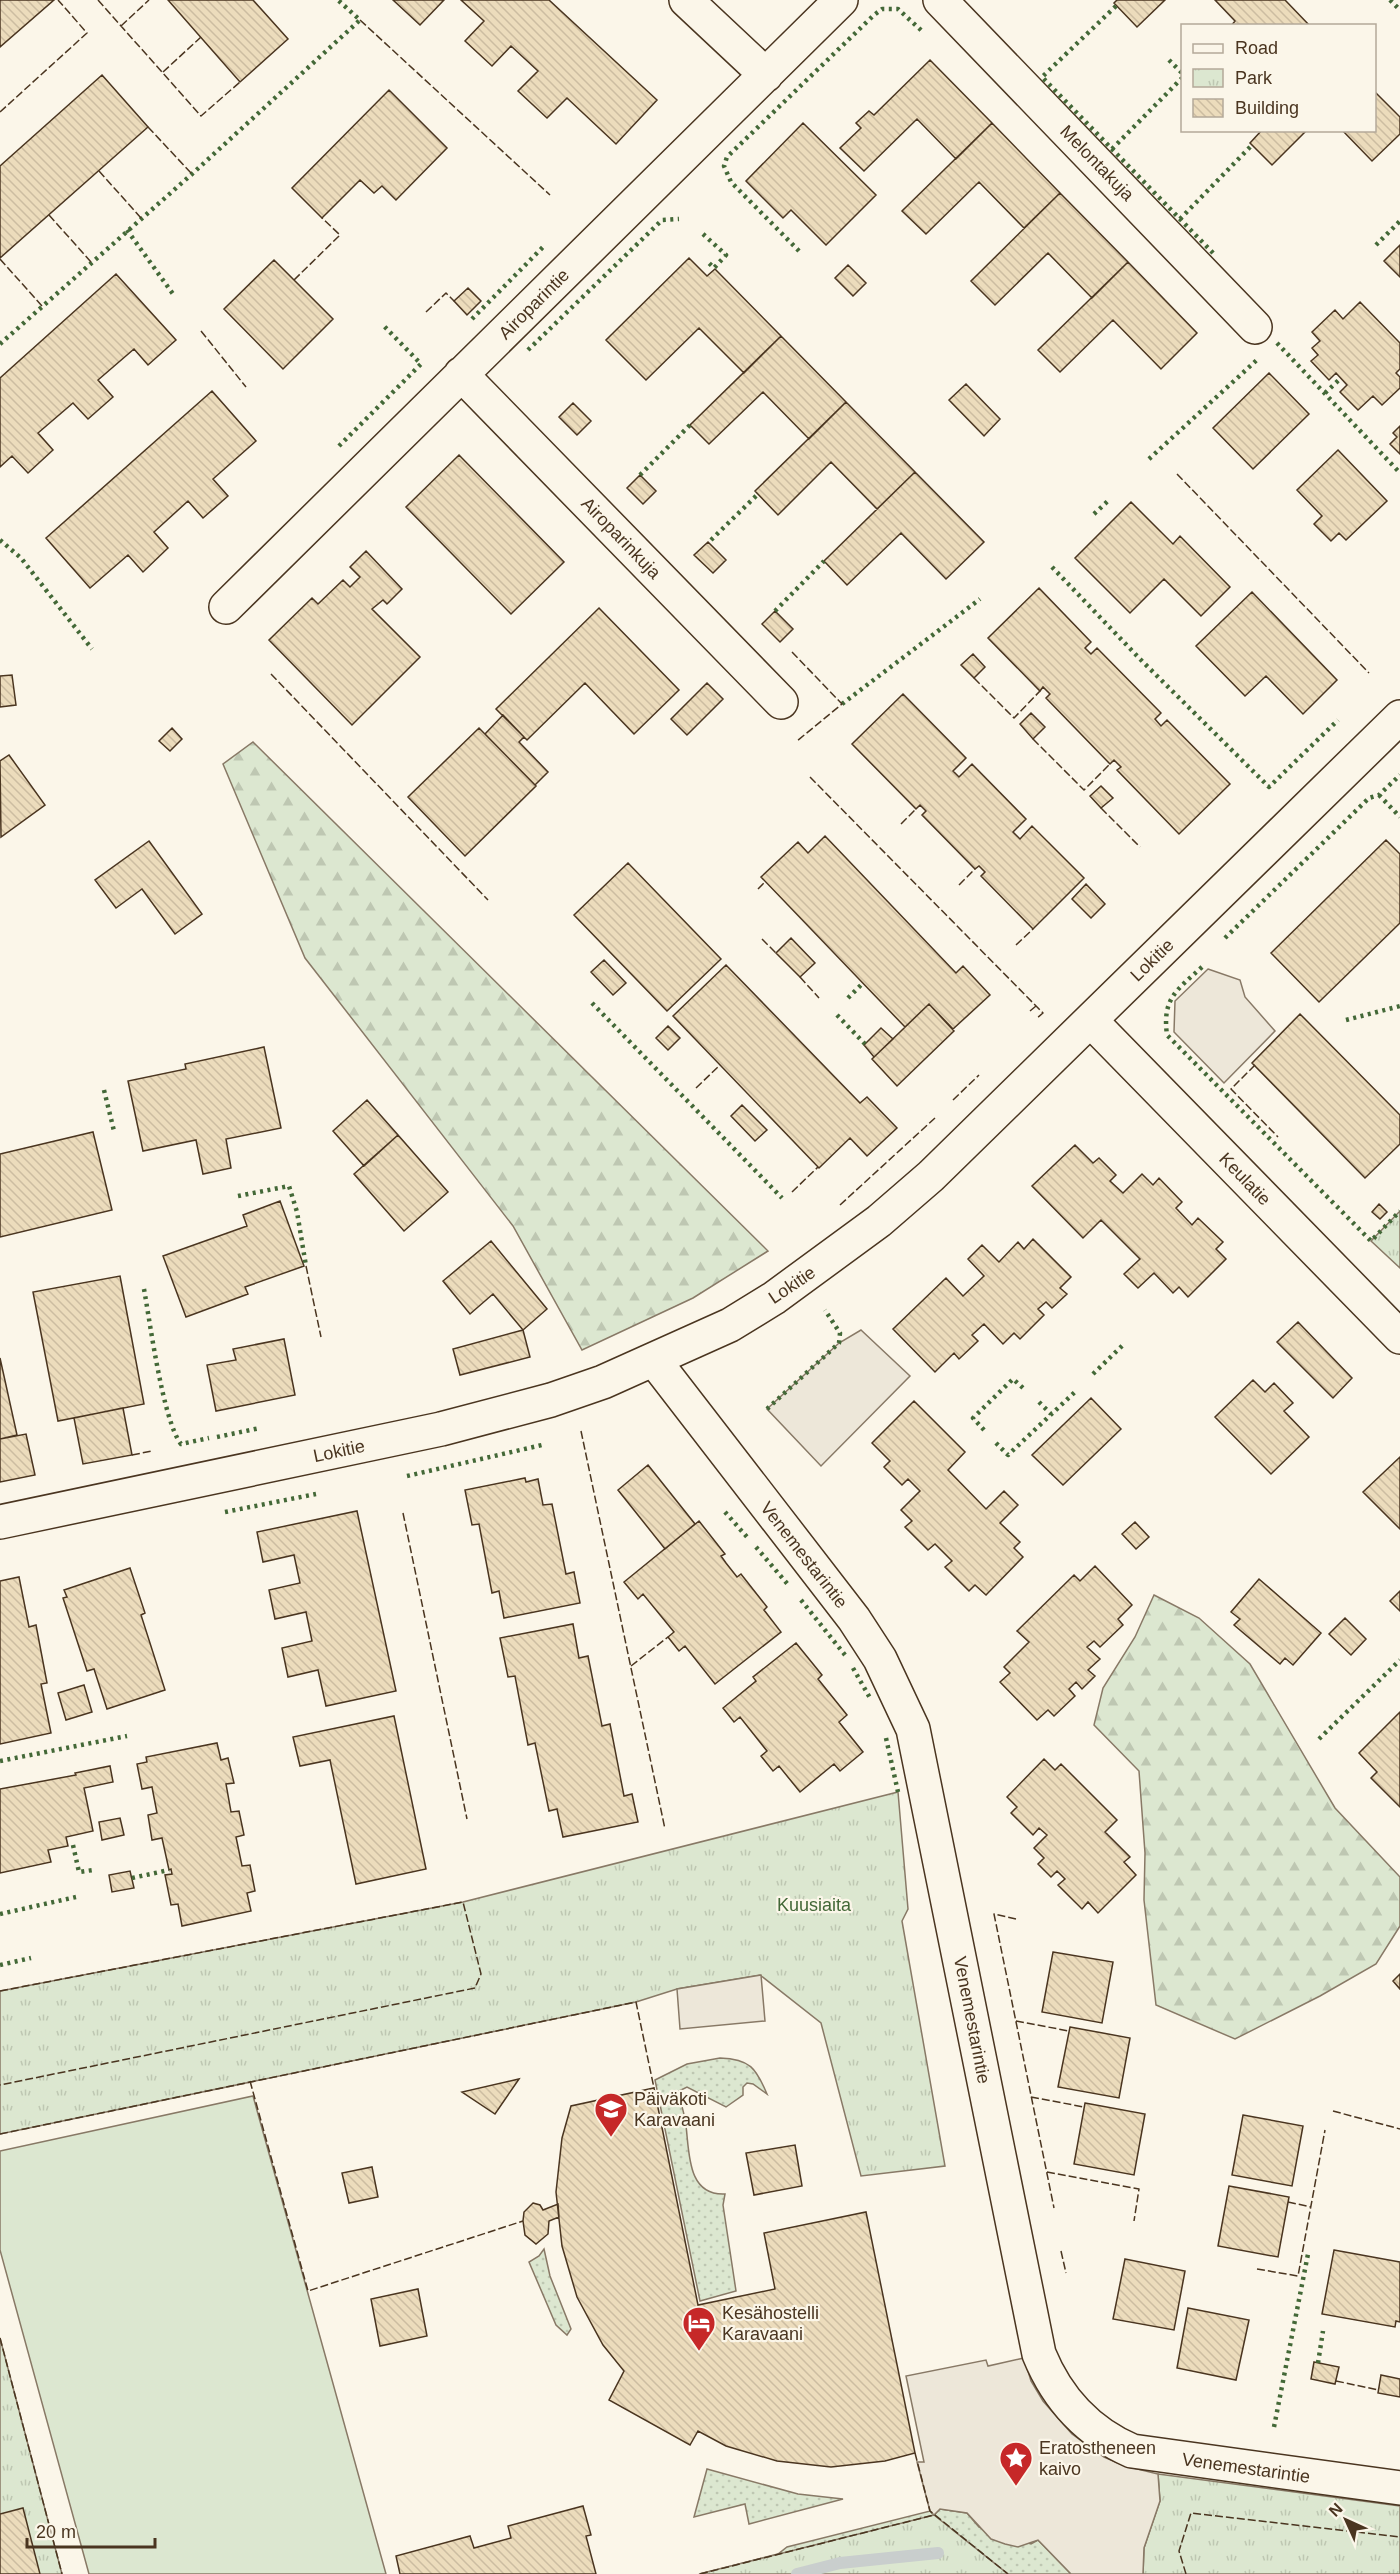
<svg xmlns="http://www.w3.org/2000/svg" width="1400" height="2574" font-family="Arial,sans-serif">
  <defs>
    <pattern id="grass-dots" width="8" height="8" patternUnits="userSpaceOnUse" patternTransform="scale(1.5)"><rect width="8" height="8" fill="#dce7d0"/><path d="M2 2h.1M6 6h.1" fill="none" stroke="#bec7b2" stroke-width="1.8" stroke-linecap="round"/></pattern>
    <pattern id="forest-firs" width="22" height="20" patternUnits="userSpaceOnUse" patternTransform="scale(1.5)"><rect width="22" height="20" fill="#dce7d0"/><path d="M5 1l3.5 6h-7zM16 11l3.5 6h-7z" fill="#bec7b2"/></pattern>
    <pattern id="park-tufts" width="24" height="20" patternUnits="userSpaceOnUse" patternTransform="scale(1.5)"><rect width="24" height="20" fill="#dce7d0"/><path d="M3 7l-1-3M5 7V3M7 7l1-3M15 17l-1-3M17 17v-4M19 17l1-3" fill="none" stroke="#bec7b2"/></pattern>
    <pattern id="building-back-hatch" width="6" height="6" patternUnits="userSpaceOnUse" patternTransform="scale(1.5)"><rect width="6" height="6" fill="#ecdcbc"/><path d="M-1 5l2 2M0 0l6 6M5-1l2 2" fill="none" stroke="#ccbda1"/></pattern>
  </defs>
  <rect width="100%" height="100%" fill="#fbf6e9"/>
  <path fill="url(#grass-dots)" stroke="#887966" stroke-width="1.5" d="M720,2058C750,2059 756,2068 767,2094L753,2084L747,2083L743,2087V2095L726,2107L687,2087L679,2091C680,2101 683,2109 685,2119C690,2145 684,2196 725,2194L723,2205L736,2291L700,2301L655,2080L687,2064Z
    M544,2249L550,2276L571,2329L567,2335L556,2325L529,2262L539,2256Z
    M707,2469L798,2494L843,2499L749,2524L745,2504L694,2517Z
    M940,2509L967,2513L979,2527L1031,2544L1038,2540L1071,2574H700L778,2554L787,2547L930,2511L934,2515Z"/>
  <path fill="url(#forest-firs)" stroke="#887966" stroke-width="1.5" d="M253,742L768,1251L693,1298L582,1350L513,1226L305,958L223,764Z
    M1154,1595L1199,1618L1250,1664L1335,1808L1400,1877V1926L1376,1964L1320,1996L1235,2039L1156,2005L1144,1900L1145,1853L1139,1771L1094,1725L1103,1688L1135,1637Z"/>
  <path fill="url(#park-tufts)" stroke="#887966" stroke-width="1.5" d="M1400,1211V1268L1371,1241Z
    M898,1792L908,1909L902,1921L945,2166L861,2176L821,2023L760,1975L677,1989L636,2002L0,2134V1991L463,1902Z
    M0,2338L62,2574H0Z
    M1158,2474L1400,2506V2574H1143L1144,2548L1160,2501Z
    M934,2515L1008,2574H699Z"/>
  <path fill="#dce7d0" stroke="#887966" stroke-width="1.5" d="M253,2096L386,2574H89L0,2250V2151Z"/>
  <path fill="#ede7d9" stroke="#887966" stroke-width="1.5" d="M1208,969L1240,980L1245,997L1275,1031L1224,1083L1174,1032L1175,1001Z
    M861,1330L910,1376L821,1466L767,1409L839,1343Z
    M761,1975L765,2021L680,2029L677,1989Z
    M1024,2358L1031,2381L1043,2401L1072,2434L1104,2457L1125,2466L1158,2474L1160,2501L1144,2548L1143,2574H1071L1038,2540L1018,2547L1005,2544L991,2539L967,2513L940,2509L934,2515L930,2511L917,2462H924L906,2376L986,2360L988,2366Z"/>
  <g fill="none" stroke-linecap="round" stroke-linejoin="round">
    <path stroke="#c9cecd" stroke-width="12" d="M797,2574L840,2563L938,2553"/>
  </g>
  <path fill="url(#building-back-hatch)" stroke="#4a3520" stroke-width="1.5" d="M0,0H54L0,47Z
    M168,0H253L288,39L240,82Z
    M393,0H444L420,25Z
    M461,0H549L657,100L616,144L567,98L547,118L518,91L538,71L511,46L492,66L465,41L484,21Z
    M1117,0H1165L1137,27L1114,3Z
    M1215,0H1285L1310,26H1231L1235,21Z
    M930,60L992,123L956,159L917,119L864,171L840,148L861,128L856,123L869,111L874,115Z
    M102,75L148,127L0,258V166Z
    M389,90L447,148L396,200L382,186L374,193L360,180L322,218L292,188Z
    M1374,91L1400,117V134L1372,161L1342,130H1374Z
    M803,123L876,195L826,245L791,210L783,218L746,181Z
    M992,123L1060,193L1024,228L979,182L926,234L902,211Z
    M1262,130H1307L1272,165L1250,143Z
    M1060,193L1128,262L1092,298L1048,253L995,305L971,281Z
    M1400,245V277L1384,261Z
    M689,258L707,276L715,269L781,336L744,373L699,328L646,380L606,340Z
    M274,260L333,319L283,369L224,309Z
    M1128,262L1197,333L1161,369L1113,320L1060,372L1038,350Z
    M848,265L866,283L853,296L835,278Z
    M116,274L176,340L148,365L134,349L98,380L113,397L88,419L73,403L38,433L53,450L28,473L12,456L0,467V378Z
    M468,288L481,301L467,315L454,301Z
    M1360,302L1400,343V369L1396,373L1400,377V388L1382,405L1373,396L1358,410L1340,392L1347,385L1336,373L1329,380L1311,361L1318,355L1312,348L1320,341L1312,332L1335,310L1343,319Z
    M781,336L846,402L809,439L763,392L709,444L690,425Z
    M1269,373L1309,414L1253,469L1213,428Z
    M966,384L1000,419L984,436L949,400Z
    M212,391L256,441L213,479L228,496L203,518L188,501L154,532L168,548L143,572L128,555L90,588L46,538Z
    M846,402L915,472L877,509L831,462L778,515L755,491Z
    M573,403L591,421L577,435L559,417Z
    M1400,426V454L1390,444L1397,437L1393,433Z
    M1338,450L1387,501L1346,540L1339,533L1331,541L1314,524L1322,516L1297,490Z
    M459,455L564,562L511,614L406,507Z
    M915,472L984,542L946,579L901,533L847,585L824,561Z
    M640,475L656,491L643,504L627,488Z
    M1131,502L1173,544L1180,536L1230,587L1201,616L1164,579L1130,613L1075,558Z
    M708,542L726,560L713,573L694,555Z
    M366,551L402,589L387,604L383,600L372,609L420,657L352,725L269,640L312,598L318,604L343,580L350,587L360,577L350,567Z
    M1039,588L1091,642L1085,648L1091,654L1097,648L1161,713L1155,719L1161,726L1167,720L1230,784L1179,834L1117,770L1121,767L1114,760L1110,764L1046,698L1050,694L1043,687L1040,691L988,638Z
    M1252,592L1337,680L1303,714L1266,676L1245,696L1196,646Z
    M599,608L679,690L634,734L585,683L527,740L496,709Z
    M775,611L793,629L780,642L762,624Z
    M973,654L985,667L974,678L961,665Z
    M12,675L16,705L0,707V676Z
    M707,683L723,699L687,735L671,719Z
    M903,694L966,758L953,771L959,777L972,764L1026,819L1013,832L1020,839L1032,826L1084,878L1033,929L981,876L985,872L979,866L975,869L922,815L926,811L920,805L916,809L852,744Z
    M1031,713L1045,727L1033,739L1020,724Z
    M503,715L524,737L519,742L548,772L535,785L485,734Z
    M172,728L182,739L170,751L159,741Z
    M479,728L536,786L465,856L408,797Z
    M9,755L45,805L1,837L0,761Z
    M1101,786L1113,798L1101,808L1090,796Z
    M825,836L956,973L963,966L990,995L953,1029L929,1004L905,1027L761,877L798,842L808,853Z
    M1386,840L1400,854V923L1319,1002L1271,953Z
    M149,841L202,914L175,934L142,889L116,908L95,880Z
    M628,863L721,959L667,1011L574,915Z
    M1086,884L1105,904L1091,918L1072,899Z
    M791,938L815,963L800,977L776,953Z
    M604,960L626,983L613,995L591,972Z
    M726,965L860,1103L867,1097L897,1128L867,1156L850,1138L819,1168L673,1016Z
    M929,1004L954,1031L897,1086L872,1059Z
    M1300,1014L1400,1115V1144L1365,1178L1252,1063Z
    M668,1026L680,1038L668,1050L656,1038Z
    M881,1028L893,1039L874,1057L864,1045Z
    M264,1047L281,1128L226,1139L231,1168L203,1174L196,1140L143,1151L128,1081L186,1069L185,1064Z
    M367,1100L398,1135L364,1166L333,1131Z
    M742,1105L767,1130L755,1141L731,1116Z
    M93,1132L112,1210L0,1237V1154Z
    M398,1135L448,1192L404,1231L354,1174Z
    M1075,1145L1093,1163L1099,1158L1116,1175L1110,1181L1123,1193L1142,1174L1153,1185L1159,1178L1182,1202L1176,1208L1192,1225L1198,1218L1223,1242L1216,1249L1226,1259L1188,1297L1179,1287L1173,1293L1154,1273L1138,1288L1124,1274L1140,1259L1101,1220L1083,1238L1032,1186Z
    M280,1201L304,1266L245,1287L248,1294L186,1317L163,1256L247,1226L243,1215Z
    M1379,1204L1387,1212L1380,1219L1372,1212Z
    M1033,1239L1071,1277L1060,1288L1067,1294L1052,1308L1046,1302L1038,1309L1044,1315L1020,1339L1014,1333L1003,1344L984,1324L972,1335L978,1341L959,1359L954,1353L935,1372L893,1329L946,1278L963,1296L984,1276L968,1259L982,1245L999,1262L1018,1242L1024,1249Z
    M491,1241L547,1309L523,1330L493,1294L470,1314L443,1281Z
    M120,1276L144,1404L58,1421L33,1292Z
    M1298,1322L1352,1378L1333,1398L1277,1342Z
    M523,1330L530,1357L460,1375L453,1349Z
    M284,1339L295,1395L216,1411L207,1365L236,1360L233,1349Z
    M0,1358L17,1435L0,1439Z
    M1253,1380L1265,1392L1274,1383L1293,1403L1284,1411L1309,1437L1271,1474L1215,1417Z
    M1091,1398L1121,1429L1063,1485L1032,1455Z
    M914,1401L965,1452L948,1470L986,1509L1004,1491L1018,1505L1000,1523L1020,1542L1014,1548L1023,1557L986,1595L975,1585L969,1591L945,1567L952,1561L935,1544L928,1550L905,1527L912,1521L901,1510L920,1491L908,1479L902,1485L884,1467L890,1461L872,1443Z
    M123,1408L132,1455L83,1464L74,1418Z
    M26,1434L35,1475L0,1482V1439Z
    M1400,1457V1529L1363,1492Z
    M648,1465L695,1524L665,1549L618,1490Z
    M525,1478L526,1482L538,1479L543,1505L552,1504L566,1574L574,1572L580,1603L504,1618L499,1591L492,1593L479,1524L472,1525L465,1490Z
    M357,1511L396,1691L326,1706L318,1670L288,1677L282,1648L312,1641L306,1612L275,1619L269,1590L300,1583L294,1555L263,1562L257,1532Z
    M699,1521L725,1554L721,1556L726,1563L737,1577L741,1574L767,1607L764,1610L781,1632L715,1684L685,1646L679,1651L668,1637L674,1632L643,1594L638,1599L624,1582Z
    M1135,1522L1149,1537L1136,1549L1122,1534Z
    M1095,1566L1132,1605L1118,1619L1123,1625L1100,1647L1094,1641L1087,1647L1100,1659L1088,1670L1095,1676L1082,1689L1076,1682L1069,1689L1075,1696L1054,1716L1048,1710L1037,1720L1000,1682L1010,1673L1004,1667L1029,1642L1017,1631L1074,1575L1080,1581Z
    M130,1568L145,1613L141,1615L165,1690L107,1709L94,1669L87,1671L63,1598L67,1597L64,1590Z
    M19,1577L29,1627L36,1625L47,1683L41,1684L51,1733L0,1744V1581Z
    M1259,1579L1321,1633L1293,1665L1285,1658L1280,1664L1234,1625L1240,1619L1231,1612Z
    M1400,1591V1611L1390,1601Z
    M1345,1618L1366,1639L1351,1655L1329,1634Z
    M573,1624L579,1658L588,1656L602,1726L610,1724L624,1796L632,1794L638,1822L563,1837L557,1809L549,1811L535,1743L528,1745L515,1676L508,1677L500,1638Z
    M796,1643L822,1675L818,1679L847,1715L839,1722L863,1752L840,1771L834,1764L800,1792L779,1766L773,1771L761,1756L767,1751L740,1717L734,1722L723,1708L756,1681L753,1677Z
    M84,1685L92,1712L66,1720L58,1693Z
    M1400,1712V1807L1371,1778L1377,1772L1359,1753Z
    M394,1716L426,1869L356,1884L330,1760L300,1766L293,1737Z
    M217,1743L221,1760L228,1758L234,1783L226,1784L231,1812L239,1811L244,1835L236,1837L242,1866L250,1865L255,1891L247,1893L251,1911L182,1926L178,1904L171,1905L165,1875L172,1874L171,1869L169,1870L162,1838L152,1840L148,1815L157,1813L152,1787L142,1789L137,1764L147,1762L146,1757Z
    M1044,1759L1055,1770L1061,1764L1117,1820L1105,1832L1130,1857L1124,1862L1136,1875L1098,1913L1088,1902L1082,1909L1058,1885L1065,1879L1057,1871L1051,1877L1038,1864L1044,1858L1034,1848L1047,1835L1039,1828L1033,1835L1011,1813L1017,1807L1007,1797Z
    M110,1766L113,1782L84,1788L93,1831L66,1837L68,1846L48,1850L51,1862L0,1873V1789L76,1775L75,1773Z
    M120,1818L124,1835L102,1840L99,1822Z
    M130,1871L134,1888L112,1892L109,1875Z
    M1053,1952L1113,1962L1102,2023L1042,2012Z
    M1400,1974V1989L1393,1981Z
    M1070,2027L1130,2038L1119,2098L1058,2087Z
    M519,2079L495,2114L462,2092Z
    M654,2088L698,2305L775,2289L764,2233L866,2212L915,2453L885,2461L831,2467L777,2461L726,2446L698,2431L690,2445L609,2400L624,2371L603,2345L577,2297L562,2246L556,2192L562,2138L571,2106Z
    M1085,2103L1145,2114L1134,2175L1074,2164Z
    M1243,2115L1303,2126L1292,2186L1232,2175Z
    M795,2145L802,2186L754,2195L746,2153Z
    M372,2167L378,2197L349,2203L342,2173Z
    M1229,2186L1289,2197L1278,2257L1218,2246Z
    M533,2203L540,2205L543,2210L558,2204L559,2217L549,2221L548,2234L536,2244L525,2235L523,2221L524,2212Z
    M1334,2250L1400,2262V2322L1396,2321L1395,2327L1322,2314Z
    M1125,2259L1185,2271L1174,2330L1113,2319Z
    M418,2289L427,2336L380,2346L371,2299Z
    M1188,2308L1249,2320L1236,2380L1177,2368Z
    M1314,2362L1339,2367L1335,2384L1311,2379Z
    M1381,2375L1400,2379V2397L1378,2393Z
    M583,2506L591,2535L586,2536L596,2574H400L396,2556L470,2536L474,2548L511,2538L508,2526Z
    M23,2508L40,2574H0V2514Z"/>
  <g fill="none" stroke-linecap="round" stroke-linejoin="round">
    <g stroke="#4a3520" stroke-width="36">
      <path id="minor" d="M686,0L766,75
        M940,0L1255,327
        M461,374L781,702
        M226,607L841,0
        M1091,1021L1400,1337
        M654,1360L854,1619L880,1659L913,1729L1039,2354C1057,2398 1088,2432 1132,2451L1400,2488
        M0,1522L441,1429L551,1400L603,1382L730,1325L774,1298L879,1221L931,1176L1400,717"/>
    </g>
    <use href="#minor" stroke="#fbf6e9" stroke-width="33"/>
    <path stroke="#436837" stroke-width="4.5" stroke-dasharray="3 4.5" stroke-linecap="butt" d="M1390,0L1400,10
      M1116,6L1042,77L1215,255
      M1169,60L1182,73
      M1112,149L1182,78
      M1180,219L1252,145
      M127,230L173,294
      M703,234L726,255L714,268L707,261
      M1376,245L1400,221
      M799,251L731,182L724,166L727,157L874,15L882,9H898L922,31
      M472,319L545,245
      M1277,343L1400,473
      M0,344L192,174L360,20L338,0
      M528,350L662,220L679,219
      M1325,393L1341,378
      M339,446L421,364L382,324
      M1149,459L1259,358
      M640,475L690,425
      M1094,514L1109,500
      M0,540L21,558L92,649
      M711,540L758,494
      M1052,567L1141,660L1269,787L1338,720
      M775,611L824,561
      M842,704L980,599
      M1379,795L1400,817
      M1225,938L1369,798L1379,795L1400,775
      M1202,967C1177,990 1162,998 1167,1035L1371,1241L1400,1211
      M848,998L863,983
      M592,1003L782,1198
      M837,1015L865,1044
      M1346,1020L1400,1006
      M104,1090L114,1131
      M238,1196L289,1186L297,1212L306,1266
      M144,1289C150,1322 163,1421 181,1444L209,1438
      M1093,1374L1125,1343
      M1039,1402L1051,1414
      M767,1409L839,1343L840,1333L825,1310
      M984,1430L973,1418L1013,1379L1023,1388
      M217,1437L260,1428
      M996,1443L1008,1455L1076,1391
      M407,1476L542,1445
      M225,1512L316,1494
      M725,1512L747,1537
      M756,1547L790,1587
      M801,1600L845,1655
      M853,1668L870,1698
      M886,1738L898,1792
      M1319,1739L1400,1660
      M0,1761L127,1736
      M73,1845L79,1872L93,1870
      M132,1878L169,1870
      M0,1914L76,1897
      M0,1965L31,1958
      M1318,2363L1323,2331
      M1274,2427L1308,2254"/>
    <path stroke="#4a3520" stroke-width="1.5" stroke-dasharray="8 3" stroke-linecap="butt" d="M98,0L201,116L240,82
      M360,20L550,195
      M121,26L149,0
      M163,72L201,37
      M0,112L87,33L58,0
      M148,127L192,174
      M99,171L141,218
      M49,215L91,262
      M0,259L42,306
      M294,280L340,235L322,218
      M426,312L446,293L454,301
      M201,331L246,387
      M1177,474L1369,673
      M792,652L842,704L797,741
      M271,674L488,900
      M974,678L1014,718L1040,691
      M1033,739L1084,790L1110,764
      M810,777L1043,1013L1037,1018
      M1101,808L1140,847
      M901,824L916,809
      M959,885L975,869
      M758,889L765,882
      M762,939L776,953
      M1016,945L1033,929
      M800,977L819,998
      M1030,1011L1036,1006
      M1255,1065L1231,1089L1278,1137
      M696,1088L720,1065
      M953,1100L979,1075
      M792,1192L818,1167
      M840,1205L935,1118
      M306,1266L321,1337
      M581,1431L665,1829
      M132,1455L152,1451
      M403,1513L467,1819
      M631,1666L668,1637
      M1016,1919L994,1914L1054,2208
      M0,1991L463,1902L481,1974L475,1988L0,2085
      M1016,2021L1069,2031
      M250,2081L308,2291L523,2221
      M1031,2097L1084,2107
      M1333,2111L1400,2129
      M0,2134L636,2002L654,2088
      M1047,2172L1139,2189L1134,2221
      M1288,2202L1311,2207
      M1061,2251L1066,2273
      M1257,2269L1298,2276L1325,2130
      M0,2338L62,2574
      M1336,2381L1379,2390
      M915,2453L930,2511L1008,2574
      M700,2574L934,2515
      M1186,2574L1179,2551L1191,2513L1400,2537"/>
  </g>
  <defs>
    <g id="school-pin" transform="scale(1.725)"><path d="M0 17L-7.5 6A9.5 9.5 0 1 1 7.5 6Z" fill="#c62828" stroke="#fbf6e9"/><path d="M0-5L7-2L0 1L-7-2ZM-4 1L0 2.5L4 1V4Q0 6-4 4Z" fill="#fff"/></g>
    <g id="hotel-pin" transform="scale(1.725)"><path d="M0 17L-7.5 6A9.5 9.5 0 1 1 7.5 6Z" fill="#c62828" stroke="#fbf6e9"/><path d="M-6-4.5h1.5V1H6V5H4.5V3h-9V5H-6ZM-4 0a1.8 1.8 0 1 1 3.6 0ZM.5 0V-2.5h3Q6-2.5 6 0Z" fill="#fff"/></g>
    <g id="sight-pin" transform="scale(1.725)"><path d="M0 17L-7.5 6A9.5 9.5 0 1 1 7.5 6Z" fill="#c62828" stroke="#fbf6e9"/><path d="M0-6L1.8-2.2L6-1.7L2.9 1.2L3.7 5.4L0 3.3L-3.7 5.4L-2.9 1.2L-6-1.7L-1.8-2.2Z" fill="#fff"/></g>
  </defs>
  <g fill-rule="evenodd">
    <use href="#school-pin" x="611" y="2109"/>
    <use href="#hotel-pin" x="699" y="2323"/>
    <use href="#sight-pin" x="1016" y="2458"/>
  </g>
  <g text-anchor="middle" stroke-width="4.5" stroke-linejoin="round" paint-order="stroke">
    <g font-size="18" fill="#4a3520" stroke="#fbf6e9">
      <text transform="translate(1097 163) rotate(46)" y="6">Melontakuja</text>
      <text transform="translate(534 304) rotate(-45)" y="6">Airoparintie</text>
      <text transform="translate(621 538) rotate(46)" y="6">Airoparinkuja</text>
      <text transform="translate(1152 960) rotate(-44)" y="6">Lokitie</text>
      <text transform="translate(1245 1179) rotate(46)" y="6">Keulatie</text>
      <text transform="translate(792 1285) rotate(-34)" y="6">Lokitie</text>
      <text transform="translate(339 1451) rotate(-12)" y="6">Lokitie</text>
      <text transform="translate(804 1555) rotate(52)" y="6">Venemestarintie</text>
      <text transform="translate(972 2020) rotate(79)" y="6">Venemestarintie</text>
      <text transform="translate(1246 2468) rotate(8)" y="6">Venemestarintie</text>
    </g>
    <g font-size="18" fill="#436837" stroke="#fbf6e9">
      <text x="814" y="1911">Kuusiaita</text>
    </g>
    <g font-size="18" fill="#4a3520" stroke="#fbf6e9" text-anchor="start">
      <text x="634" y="2105">Päiväkoti<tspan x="634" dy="21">Karavaani</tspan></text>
      <text x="722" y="2319">Kesähostelli<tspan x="722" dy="21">Karavaani</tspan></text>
      <text x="1039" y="2454">Eratostheneen<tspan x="1039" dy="21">kaivo</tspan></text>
    </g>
  </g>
  <rect x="1181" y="24" width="195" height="108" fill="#fbf6e9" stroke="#b4a999" stroke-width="1.5"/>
  <rect x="1193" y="44" width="30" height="9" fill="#fbf6e9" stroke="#b4a999" stroke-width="1.5"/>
  <text x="1235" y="54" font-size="18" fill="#4a3520">Road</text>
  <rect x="1193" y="69" width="30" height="18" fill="url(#park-tufts)" stroke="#b4a999" stroke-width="1.5"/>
  <text x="1235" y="84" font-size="18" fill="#4a3520">Park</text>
  <rect x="1193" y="99" width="30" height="18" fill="url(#building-back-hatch)" stroke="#b4a999" stroke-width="1.5"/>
  <text x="1235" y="114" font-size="18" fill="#4a3520">Building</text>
  <g transform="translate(1346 2520) rotate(315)" stroke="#fbf6e9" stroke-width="4.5" paint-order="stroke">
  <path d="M0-4.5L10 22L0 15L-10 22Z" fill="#4a3520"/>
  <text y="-9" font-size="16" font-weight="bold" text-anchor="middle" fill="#4a3520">N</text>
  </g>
  <path d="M27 2538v9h128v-9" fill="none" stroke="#4a3520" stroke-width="3"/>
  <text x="36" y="2538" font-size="18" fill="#4a3520" stroke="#fbf6e9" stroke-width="4.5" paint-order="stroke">20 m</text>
</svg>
